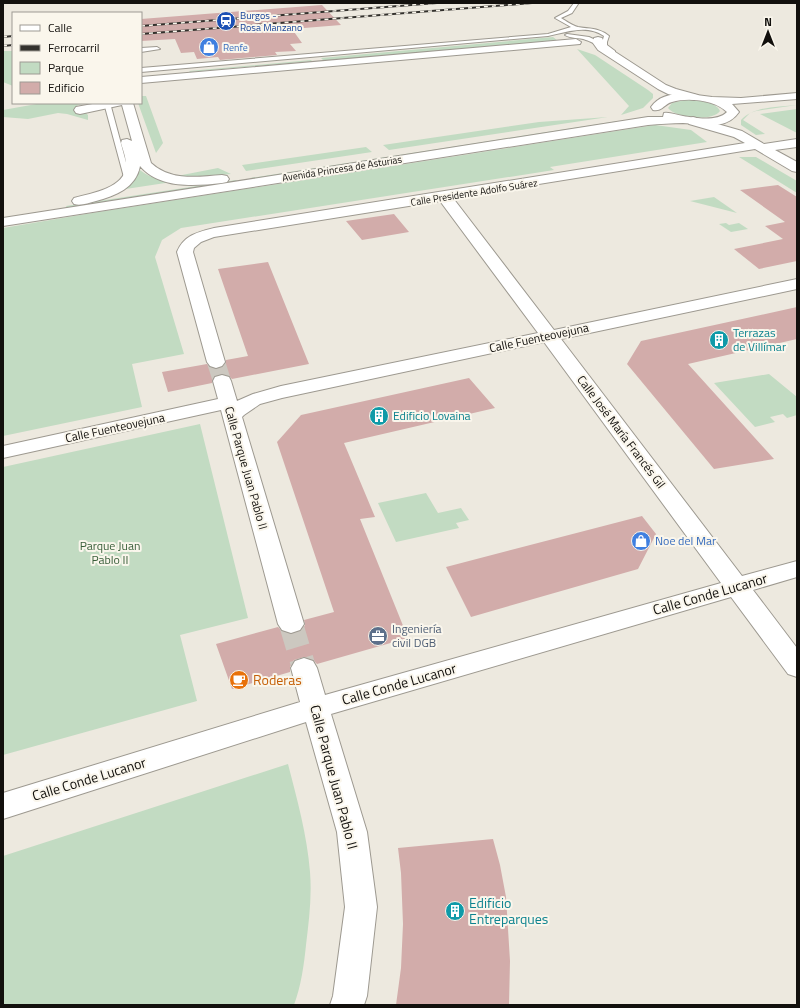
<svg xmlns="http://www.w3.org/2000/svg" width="800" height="1008" font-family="'Titillium Web',sans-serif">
  <rect width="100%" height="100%" fill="#ede9df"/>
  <path fill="#c2dbc2" d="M553,37L558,41L324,61L321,58Z
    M577,49L595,55L648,90L653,94V98L643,108L621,115L629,106Z
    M3,51H13V86L3,82Z
    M311,60L312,61L190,72L189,71Z
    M141,96H146L163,143L156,153L138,103H141Z
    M684,100C694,100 715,100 720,111C713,122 675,118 668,108L672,103Z
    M42,103H89L77,105L88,115V120L67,114L58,113L28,119L3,117V110Z
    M797,105L756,111L750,113L743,120L765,134L756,135L741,125V120C754,106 778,107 797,105Z
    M797,109V133L760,114Z
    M608,117L389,150L383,145L539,122Z
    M618,121L620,122L251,179L250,178Z
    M655,125L691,130L707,142L550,167L554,170L181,228L162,240L155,257L184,354L132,364L142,407L3,436V228L98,212Z
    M366,147L372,152L246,171L242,165Z
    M739,157H756L797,181V193Z
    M218,168L231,174L198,177L177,176Z
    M140,170C150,178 160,180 172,182L119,190C128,185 135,180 140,170Z
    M236,180L237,181L67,208L66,206Z
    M714,197L737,213L690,201Z
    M726,223L729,225L739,223L748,229L731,232L719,224Z
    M769,374L797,397V415L787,418L783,414L770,417L775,422L755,427L714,383Z
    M200,424L248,618L180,635L197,701L3,755V467Z
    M426,493L438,513L461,508L469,520L456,523L459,528L396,542L378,503Z
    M288,764C297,799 307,835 310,872C312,896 309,921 306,945C304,965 301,986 294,1005H3V856Z"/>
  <path fill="#d2acaa" d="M322,5L341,25L292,29L302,43L290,44L296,51L275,52L277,55L220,60L218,57L197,59L194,52L181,53L175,39L141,41V19Z
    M778,185L797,197V261L759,269L734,249L783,239L765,226L785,222L740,190Z
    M394,214L409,232L362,240L346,221Z
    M268,262L309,364L232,379L229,376L222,374L214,376L212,383L168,392L162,372L207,364L210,367L216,369L223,367L226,360L248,356L218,269Z
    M797,307V339L688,364L774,459L714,469L627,364L641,341Z
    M469,378L495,408L344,443L375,517L360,519L408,638L317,664L313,660L304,657L294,660L290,667V672L232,689L216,644L278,627L282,631L291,634L301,631L305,625L304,620L334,612L277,442L301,415Z
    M642,516L656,534L638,569L471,617L446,567Z
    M493,839L500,865L506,897L510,961L509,1005H396L401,968L403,924L401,873L398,848Z"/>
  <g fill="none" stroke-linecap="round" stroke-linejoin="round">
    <path stroke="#ccc8c0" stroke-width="18" stroke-dasharray="18 9" stroke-linecap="butt" d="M216,362L222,381"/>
    <path stroke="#ccc8c0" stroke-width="24" stroke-dasharray="24 12" stroke-linecap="butt" d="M291,624L304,668"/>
    <g stroke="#9d9990" stroke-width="2">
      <path id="lane" d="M574,3L578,4L572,13L561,18C566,21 573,26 578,27C590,29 600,28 609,36L607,42V45L615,51V53C610,53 594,42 586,40C579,37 571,39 565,35L567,34L589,37L602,43L604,36C587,24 567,32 548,36L141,72V68L548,34L571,27L555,18L568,11Z
        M141,48L157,47L160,49L141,52Z
        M104,103H110L131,181L130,182L125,181Z"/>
    </g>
    <g stroke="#9d9990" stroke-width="2">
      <path id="street" d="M598,37L602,38L606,46L666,85L676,89L698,95L700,97L698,99L694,100L668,94L658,89L598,50L593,43L594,38Z
        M576,39L581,42L580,44L141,83V77Z
        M98,103H133L151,163C170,181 197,177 222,175L227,176L229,179L227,182L222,183C194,186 160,189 140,166C136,188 115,196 96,201C88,203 81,206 74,204L72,201L74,198C92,193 126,188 126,165C126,157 123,150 121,143L122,140L127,139L132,141L122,105L80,114L76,113L74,110L76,107Z
        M693,117L742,131L764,144L797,139V147L775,150L797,162V172L792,171L755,149L453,198L554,330L797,279V289L561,339L742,576L797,561V577L753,590L797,648V677L788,674L731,597L331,714L367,832L377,907L367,996L364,1005H330L333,996L345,907L337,832L306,722L3,819V793L300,702L291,668L295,661L304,658L313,661L317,668L325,695L721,583L544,342L282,398L260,404L244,415L242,417L304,624L300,630L291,633L282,630L278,624L221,410L3,458V446L218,399L213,381L215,377L222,375L229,377L231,381L237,401L253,394L281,386L538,333L440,201L214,237L201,242L194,248L193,252L225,362L222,366L216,368L210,366L207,362L177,252C184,235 198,232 214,228L745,143L734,137L689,124L687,121L689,118Z"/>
    </g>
    <g stroke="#9d9990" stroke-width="2">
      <path id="secondary" d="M681,93L712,97L741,98L797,93V99L732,104L739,112C726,131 703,124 683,123C672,123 660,124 648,125L3,226V218L648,117H663L664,113C670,112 676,115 683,116C695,118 717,122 727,112C715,100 688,97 672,102C664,104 662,112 653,110L651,107C659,96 669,95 681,93Z"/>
    </g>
    <use href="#lane" fill="#fff" fill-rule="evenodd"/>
    <use href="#street" fill="#fff" fill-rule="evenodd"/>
    <use href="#secondary" fill="#fff" fill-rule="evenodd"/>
    <g stroke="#33312d" stroke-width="2">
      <path id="rail" d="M141,26L437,3
        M141,34L532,3
        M3,37L13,36
        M3,46L13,45"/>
    </g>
    <use href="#rail" stroke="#faf6ec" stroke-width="1.5" stroke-dasharray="4" stroke-linecap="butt"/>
  </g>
  <defs>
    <g id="station-disc" transform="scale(1)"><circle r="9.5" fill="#1a4fb4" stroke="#faf6ec"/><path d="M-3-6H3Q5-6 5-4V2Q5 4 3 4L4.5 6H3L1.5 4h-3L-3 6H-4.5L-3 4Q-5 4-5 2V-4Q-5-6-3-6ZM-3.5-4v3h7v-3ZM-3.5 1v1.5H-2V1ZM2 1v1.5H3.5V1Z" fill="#fff"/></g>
    <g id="shop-disc" transform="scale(1)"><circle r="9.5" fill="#3f7fe0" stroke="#faf6ec"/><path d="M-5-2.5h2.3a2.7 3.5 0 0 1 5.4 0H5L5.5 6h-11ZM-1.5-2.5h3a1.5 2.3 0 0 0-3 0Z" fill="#fff"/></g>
    <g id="building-disc" transform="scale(1)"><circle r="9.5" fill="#0f9aa8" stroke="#faf6ec"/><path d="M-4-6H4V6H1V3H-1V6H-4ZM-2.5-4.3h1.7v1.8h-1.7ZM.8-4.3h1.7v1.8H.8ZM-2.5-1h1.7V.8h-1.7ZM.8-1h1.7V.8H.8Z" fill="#fff"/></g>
    <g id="office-disc" transform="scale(1)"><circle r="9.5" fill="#5c6f8a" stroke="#faf6ec"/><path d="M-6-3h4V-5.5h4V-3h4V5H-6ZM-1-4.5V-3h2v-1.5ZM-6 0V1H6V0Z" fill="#fff"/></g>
    <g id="cafe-disc" transform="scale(1)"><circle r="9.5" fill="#e8710a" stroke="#faf6ec"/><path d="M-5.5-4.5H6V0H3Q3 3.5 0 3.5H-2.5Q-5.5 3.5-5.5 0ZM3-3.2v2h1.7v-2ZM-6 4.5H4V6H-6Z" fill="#fff"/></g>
  </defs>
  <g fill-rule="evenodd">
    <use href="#station-disc" x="226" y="21"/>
    <use href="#shop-disc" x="209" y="47"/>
    <use href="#building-disc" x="719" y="340"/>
    <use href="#building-disc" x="379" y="416"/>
    <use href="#shop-disc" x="641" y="541"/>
    <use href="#office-disc" x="378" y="636"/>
    <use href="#cafe-disc" x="239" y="680"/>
    <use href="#building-disc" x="455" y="911"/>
  </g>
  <g text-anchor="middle" stroke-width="4" stroke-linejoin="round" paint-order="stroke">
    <g font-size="10" fill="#164399" stroke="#faf6ec" text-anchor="start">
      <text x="240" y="19">Burgos -<tspan x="240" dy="12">Rosa Manzano</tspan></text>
    </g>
    <g font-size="10" fill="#366cbe" stroke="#faf6ec" text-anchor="start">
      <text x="223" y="51">Renfe</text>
    </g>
    <g font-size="10" fill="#12100d" stroke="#faf6ec">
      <text transform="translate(342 168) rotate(-9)" y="4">Avenida Princesa de Asturias</text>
      <text transform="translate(474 192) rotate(-9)" y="4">Calle Presidente Adolfo Suárez</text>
    </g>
    <g font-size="12" fill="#0d838f" stroke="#faf6ec" text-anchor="start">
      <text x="733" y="337">Terrazas<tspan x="733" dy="14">de Villímar</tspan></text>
      <text x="393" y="420">Edificio Lovaina</text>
    </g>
    <g font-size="12" fill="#12100d" stroke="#faf6ec">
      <text transform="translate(539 338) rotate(-12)" y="4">Calle Fuenteovejuna</text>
      <text transform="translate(115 428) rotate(-12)" y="4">Calle Fuenteovejuna</text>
      <text transform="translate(621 432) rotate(53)" y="4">Calle José María Francés Gil</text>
      <text transform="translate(246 468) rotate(74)" y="4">Calle Parque Juan Pablo II</text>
    </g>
    <g font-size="12" fill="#366cbe" stroke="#faf6ec" text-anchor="start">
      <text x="655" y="545">Noe del Mar</text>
    </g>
    <g font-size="12" fill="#375d38" stroke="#faf6ec">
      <text x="110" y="550">Parque Juan<tspan x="110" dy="14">Pablo II</tspan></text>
    </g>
    <g font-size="12" fill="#4e5e75" stroke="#faf6ec" text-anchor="start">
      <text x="392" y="633">Ingeniería<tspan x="392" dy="14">civil DGB</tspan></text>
    </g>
    <g font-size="14" fill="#12100d" stroke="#faf6ec">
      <text transform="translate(710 594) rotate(-16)" y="5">Calle Conde Lucanor</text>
      <text transform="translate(399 684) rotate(-16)" y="5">Calle Conde Lucanor</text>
      <text transform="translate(334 777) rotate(75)" y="5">Calle Parque Juan Pablo II</text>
      <text transform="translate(89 779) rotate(-17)" y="5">Calle Conde Lucanor</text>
    </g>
    <g font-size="14" fill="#c56008" stroke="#faf6ec" text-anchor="start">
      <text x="253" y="685">Roderas</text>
    </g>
    <g font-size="14" fill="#0d838f" stroke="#faf6ec" text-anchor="start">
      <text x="469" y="908">Edificio<tspan x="469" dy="16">Entreparques</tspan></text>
    </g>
  </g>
  <rect width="800" height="1008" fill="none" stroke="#12100d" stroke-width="8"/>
  <rect x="12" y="12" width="130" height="92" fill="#faf6ec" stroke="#9d9a93"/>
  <rect x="20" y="25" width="20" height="6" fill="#ffffff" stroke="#9d9a93"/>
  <text x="48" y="32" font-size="12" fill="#12100d">Calle</text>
  <rect x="20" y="45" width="20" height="6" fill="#33312d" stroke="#9d9a93"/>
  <text x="48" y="52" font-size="12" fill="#12100d">Ferrocarril</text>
  <rect x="20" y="62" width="20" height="12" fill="#c2dbc2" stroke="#9d9a93"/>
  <text x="48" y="72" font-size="12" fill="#12100d">Parque</text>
  <rect x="20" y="82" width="20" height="12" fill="#d2acaa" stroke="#9d9a93"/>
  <text x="48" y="92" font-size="12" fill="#12100d">Edificio</text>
  <g transform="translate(768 32)" stroke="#faf6ec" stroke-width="3" paint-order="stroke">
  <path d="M0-3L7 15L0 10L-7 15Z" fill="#12100d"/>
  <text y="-6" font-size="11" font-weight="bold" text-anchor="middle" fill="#12100d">N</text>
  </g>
</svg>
